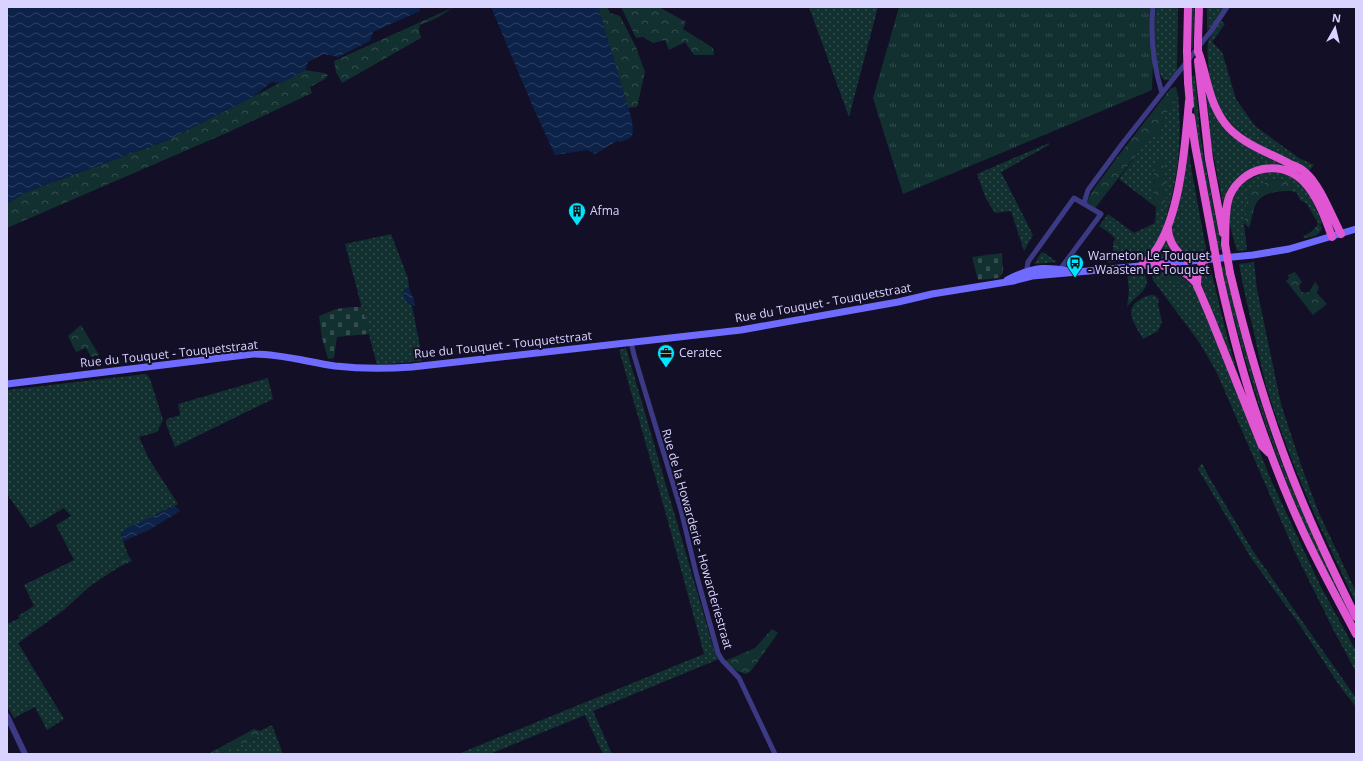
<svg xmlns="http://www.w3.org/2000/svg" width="1363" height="761" font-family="'Open Sans',sans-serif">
  <defs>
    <pattern id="grass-dots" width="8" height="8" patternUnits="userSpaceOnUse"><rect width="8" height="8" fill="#12302f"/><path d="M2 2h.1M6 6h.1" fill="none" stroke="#344d4e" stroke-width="1.8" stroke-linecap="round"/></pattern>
    <pattern id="forest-crowns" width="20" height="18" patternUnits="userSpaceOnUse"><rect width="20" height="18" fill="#12302f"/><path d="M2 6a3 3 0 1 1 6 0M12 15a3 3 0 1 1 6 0" fill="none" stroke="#344d4e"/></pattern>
    <pattern id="cemetery-stones" width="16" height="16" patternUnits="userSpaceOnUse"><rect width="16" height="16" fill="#12302f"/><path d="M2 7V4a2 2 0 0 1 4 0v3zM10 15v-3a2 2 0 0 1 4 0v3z" fill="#344d4e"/></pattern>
    <pattern id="park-tufts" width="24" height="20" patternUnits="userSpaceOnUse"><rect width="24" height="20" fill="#12302f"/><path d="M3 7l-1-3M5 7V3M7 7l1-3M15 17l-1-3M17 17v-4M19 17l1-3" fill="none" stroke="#344d4e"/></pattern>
    <pattern id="water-waves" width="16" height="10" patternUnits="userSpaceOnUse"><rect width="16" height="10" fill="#0c2248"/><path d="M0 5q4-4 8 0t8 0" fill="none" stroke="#2f4163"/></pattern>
  </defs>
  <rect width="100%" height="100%" fill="#130f26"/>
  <path fill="url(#grass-dots)" d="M809,7H878L849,117Z
    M1156,7H1178L1177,72C1173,78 1171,81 1164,80C1151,67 1154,25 1156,7Z
    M1190,7H1194L1193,48L1189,50Z
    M1207,7H1224L1217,19L1207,31Z
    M1221,21L1225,24L1212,42L1222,52L1236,99L1255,126L1299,158L1314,165L1309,171C1289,157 1266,150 1246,137C1225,122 1211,98 1209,72C1208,64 1206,45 1209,39C1212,32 1217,27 1221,21Z
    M1191,76H1195L1200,133L1204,159L1222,250H1218L1196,133Z
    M1206,91L1223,125L1304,176L1314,186L1315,193L1284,167L1244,175L1224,209L1211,143Z
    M1178,95C1182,136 1179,175 1167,214C1164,224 1162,235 1157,244C1154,250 1148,255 1143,260L1126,262V261H1123C1119,239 1117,238 1099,226L1108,214L1134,233L1155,223L1156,207L1158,208L1166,200L1165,194L1154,172L1153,205L1119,179L1138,153L1153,136L1161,134C1161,120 1170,107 1178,95Z
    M1187,140L1191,167L1207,254L1185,256L1174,245L1170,226Z
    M1049,143V145L1001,172L1033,235L1024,251L1011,211L995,213L986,199L977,174Z
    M1269,172C1303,173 1310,195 1322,222L1321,225L1318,223L1306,203L1300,200L1297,193L1291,191V186C1270,168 1257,190 1246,205L1247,211L1244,223L1247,250L1237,251C1234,241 1231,230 1229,220C1227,195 1245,176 1269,172Z
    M391,234L408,278L409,288L405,289L403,292L406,301L412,306L421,351L422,361L377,365L345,244Z
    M1165,239H1167L1178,257L1153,259L1159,251Z
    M1043,252L1057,262L1034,264L1041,253Z
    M1254,262L1257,289L1281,404L1301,465L1319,513L1356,592V603C1321,531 1288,459 1265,382C1261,365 1257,348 1254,332C1248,309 1243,287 1239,264Z
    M1210,266L1227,336L1244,396L1200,280L1204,267Z
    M1224,266C1239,328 1255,390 1277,450C1299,510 1328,567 1356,624V630C1336,592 1316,555 1300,515C1266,435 1241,352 1221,267Z
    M1160,270L1161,272L1159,274L1162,279C1170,279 1177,282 1186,283L1187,280L1193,286L1200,300L1271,480L1320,585L1356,651V672L1334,631L1293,548L1216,371L1199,342L1153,280L1151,275L1152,271Z
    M1143,271C1155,288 1136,295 1127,307L1129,291L1127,273Z
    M1150,295H1154L1159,299L1158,304L1162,322L1158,331L1143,339C1132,320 1120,305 1150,295Z
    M626,348L715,653L719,659L593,711L612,754H603L585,715L490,754H458L704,654L667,518L619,350Z
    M146,374L150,379L163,420L157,432L139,437L149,459L178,504L157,514L121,534L128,555L117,561L119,567L90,586L64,610L18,643L64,719L47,730L35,707L14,718L7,706V624L20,618L18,616L34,606L24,585L74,560L56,525L71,516L64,508L31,528L7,494V390Z
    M268,378L273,399L175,447L166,424L167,419L180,415L178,404Z
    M1202,463L1209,477L1253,551L1356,698V707L1341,688L1299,624L1251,558L1198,469Z
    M272,725L283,754H219L260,736V731Z"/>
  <path fill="url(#forest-crowns)" d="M454,7L437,18L420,25L419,29L421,38L342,83L336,72L334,61Z
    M598,7H607L610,13L620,16L636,47L645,72L637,107L628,108Z
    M621,7H659L686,22L683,29L713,48L714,55H694L685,42L669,50L665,40L653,43L643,37L636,38Z
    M305,70L324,73L328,75L325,79L310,87L312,93L231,131L7,228V204L24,193L168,140Z
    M1176,87L1178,95C1170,107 1161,120 1161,134L1158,137L1153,136L1138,153L1095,208L1087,202L1091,193L1115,160L1171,88Z
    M1160,155L1163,159L1166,200L1162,207L1158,208L1153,205L1154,172L1157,156Z
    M1276,179L1287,182L1291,186V191C1278,191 1260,192 1255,206C1252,213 1252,221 1249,228L1244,223L1247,211L1246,205L1248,195L1255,188L1260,187L1269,180Z
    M1318,223L1322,227C1320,236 1313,237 1305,238L1303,236C1309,234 1316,229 1318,223Z
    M1116,238L1121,250L1123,261L1108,263L1105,258L1113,254V242Z
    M1161,272C1170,272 1180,275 1187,280L1186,283C1180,282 1162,280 1159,277Z
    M1295,272L1302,282L1299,286L1301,291L1304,293L1309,292L1315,282L1319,287L1317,293L1327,304L1313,315L1286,281L1289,278L1288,275Z
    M81,325L99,355L91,357L86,348L76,352L68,336Z
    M128,555L132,561L119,567L117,561Z
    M772,629L778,633L751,671L746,674L737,671L725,661L755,648Z
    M254,729L260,731V736L219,754H208Z"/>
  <path fill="url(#cemetery-stones)" d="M1002,253L1003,273L999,278L978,280L972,257Z
    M351,307H362L369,334L337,337L334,358L328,359L322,338L319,316L336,309Z"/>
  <path fill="url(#park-tufts)" d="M899,7H1155L1152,90L903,194L873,98Z"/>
  <path fill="url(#water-waves)" d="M7,7H419L420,11L373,32L370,41L338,57L324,54L308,62L305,70L282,83L272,82L251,98L168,140L24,193L7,204Z
    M491,7H598L632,120L633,133L630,138L621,142L617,141L595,154L587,150L555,155L533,107Z
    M409,288L414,300L415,306C407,304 401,297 405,289Z
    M175,506L180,511L149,530L124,541L121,533L125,529Z"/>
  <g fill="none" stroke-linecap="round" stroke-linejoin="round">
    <path stroke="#3d3a85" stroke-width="5" d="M1153,7C1150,37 1153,64 1162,93
      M1084,203L1088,190L1122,144L1211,31L1227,7
      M1029,272L1027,268L1028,262L1074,198L1101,214L1061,268
      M631,342L634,355L681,510L696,573L718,653L722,660L739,678L775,754"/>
    <path stroke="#3d3a85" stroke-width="6" d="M7,716L25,754"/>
    <path stroke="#6f6bff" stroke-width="7" d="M1007,280C1036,265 1047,267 1078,272L1253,255L1289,249L1356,229
      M7,384L253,354C281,354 308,362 335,366C361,369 386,369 412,367L741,330L898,302L932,294L1013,281L1032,276L1078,272"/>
    <path stroke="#e055d1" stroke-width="8" d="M1198,40L1199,7
      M1187,51L1188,7
      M1198,51C1207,75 1208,100 1224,122C1239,143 1268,152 1290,164C1296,166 1302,169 1306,173C1320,185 1332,217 1341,234
      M1198,61L1209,159L1223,233
      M1188,82L1190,105
      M1191,117L1195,145L1214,247
      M1168,229C1169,244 1177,252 1188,261
      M1225,244C1226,230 1224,208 1230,195C1236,182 1248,172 1263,169C1306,162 1320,204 1332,237
      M1155,264L1178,269L1188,275L1196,283L1210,316L1262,446L1269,453
      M1142,265C1180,237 1185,145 1189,101
      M1230,273C1248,349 1270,424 1300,496C1317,537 1336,577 1356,617
      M1219,275C1230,324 1242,374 1259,421C1275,467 1293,513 1315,556C1328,582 1342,608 1356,634
      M1197,286C1197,275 1198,268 1206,259"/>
    <path stroke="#e055d1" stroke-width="8" d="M1198,40V51
      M1187,51L1188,82
      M1225,244L1230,273
      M1214,247L1219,275"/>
  </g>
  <defs>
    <g id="building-pin" transform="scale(0.9)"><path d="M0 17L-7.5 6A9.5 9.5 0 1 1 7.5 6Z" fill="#00e5ff" stroke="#130f26"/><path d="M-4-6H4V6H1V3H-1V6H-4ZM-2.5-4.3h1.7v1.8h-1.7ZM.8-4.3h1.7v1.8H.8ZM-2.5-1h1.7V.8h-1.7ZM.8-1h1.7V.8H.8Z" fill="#111"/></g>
    <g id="bus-pin" transform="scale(0.9)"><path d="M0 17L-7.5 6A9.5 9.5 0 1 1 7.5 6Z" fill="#00e5ff" stroke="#130f26"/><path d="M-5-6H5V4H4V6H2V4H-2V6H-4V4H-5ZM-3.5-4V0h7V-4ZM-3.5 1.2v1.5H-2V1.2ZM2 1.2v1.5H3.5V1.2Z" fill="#111"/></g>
    <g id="office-pin" transform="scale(0.9)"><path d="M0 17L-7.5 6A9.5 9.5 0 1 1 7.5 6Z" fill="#00e5ff" stroke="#130f26"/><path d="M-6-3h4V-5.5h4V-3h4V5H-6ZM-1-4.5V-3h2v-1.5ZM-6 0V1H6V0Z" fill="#111"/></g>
  </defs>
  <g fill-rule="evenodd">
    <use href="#building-pin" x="577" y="211"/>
    <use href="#bus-pin" x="1075" y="263"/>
    <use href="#office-pin" x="666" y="353"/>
  </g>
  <g text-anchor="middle" stroke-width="4" stroke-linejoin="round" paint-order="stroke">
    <g font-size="12" fill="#d9d4ff" stroke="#130f26" text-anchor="start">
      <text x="590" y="215">Afma</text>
      <text x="1088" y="260">Warneton Le Touquet<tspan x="1088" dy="14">- Waasten Le Touquet</tspan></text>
      <text x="679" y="357">Ceratec</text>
    </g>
    <g font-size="12" fill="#d9d4ff" stroke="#130f26">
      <text transform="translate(823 303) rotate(-10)" y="4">Rue du Touquet - Touquetstraat</text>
      <text transform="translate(503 345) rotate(-6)" y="4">Rue du Touquet - Touquetstraat</text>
      <text transform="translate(169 354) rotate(-6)" y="4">Rue du Touquet - Touquetstraat</text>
      <text transform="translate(697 539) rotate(74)" y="4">Rue de la Howarderie - Howarderiestraat</text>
    </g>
  </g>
  <rect width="1363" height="761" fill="none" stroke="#d9d4ff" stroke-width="16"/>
  <g transform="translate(1335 28) rotate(8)" stroke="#130f26" stroke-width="3" paint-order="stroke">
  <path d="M0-3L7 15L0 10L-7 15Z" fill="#d9d4ff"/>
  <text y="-6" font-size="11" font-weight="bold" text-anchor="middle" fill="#d9d4ff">N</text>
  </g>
</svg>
